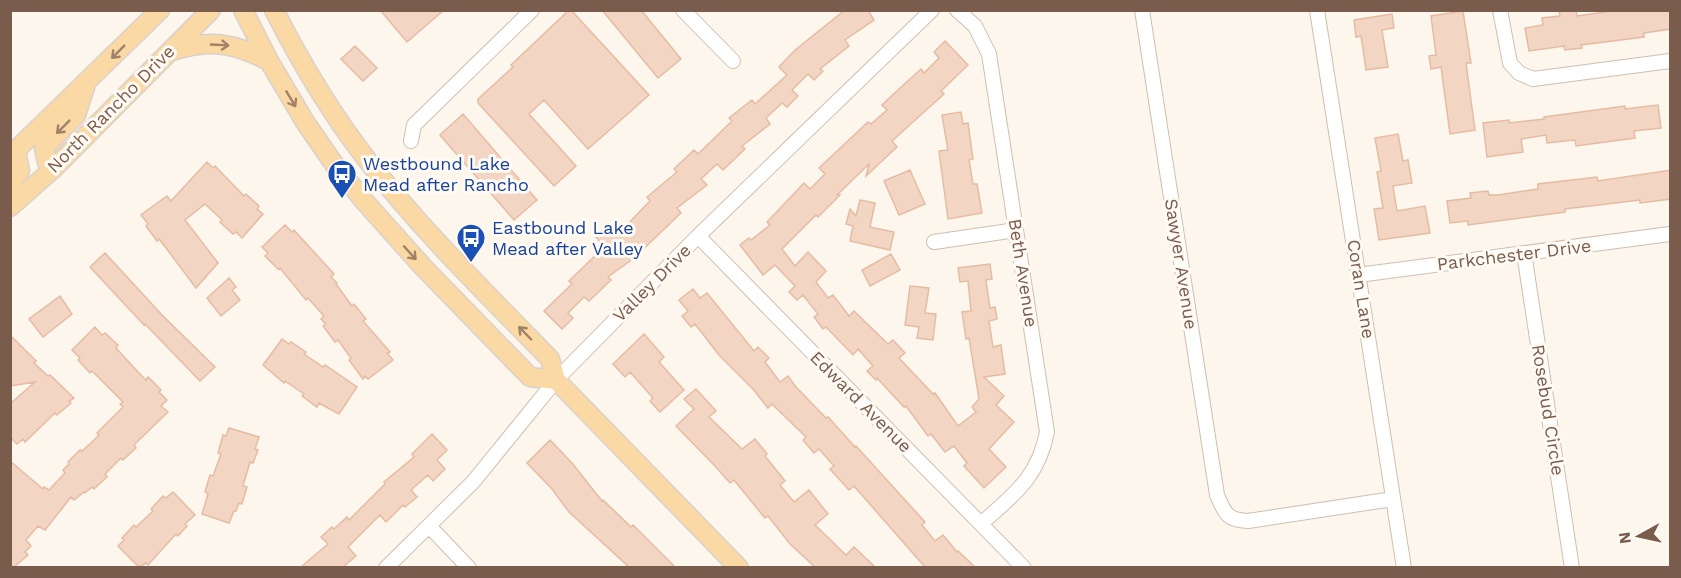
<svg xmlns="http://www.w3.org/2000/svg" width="1681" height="578" font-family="'Work Sans',sans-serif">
  <rect width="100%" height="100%" fill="#fdf6ec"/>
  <path fill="#f3d5c3" stroke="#e6bba3" stroke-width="1.5" d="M380,10H444L407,42Z
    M569,10H571L649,95L588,149L544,100L529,114L576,166L554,186L478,103V99L513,67L511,65Z
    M602,10H641L681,59L658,78Z
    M845,10H868L874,20L845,40L849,46L820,69L823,71L814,80L808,74L792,90L798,96L787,107L782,103L766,118L770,124L742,146L745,149L723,170L717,164L701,179L707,185L677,208L681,213L634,258L608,277L611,280L589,301L584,297L568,313L573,318L562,329L544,311L572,284L569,281L598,253L596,250L603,245L596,237L612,225L618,234L650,201L647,197L677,172L674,169L694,150L698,154L732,121L729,118L752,100L755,104L787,75L779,67L795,50Z
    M1559,10H1576L1577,16L1619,10H1671V29L1644,33V37L1581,45L1582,48L1565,50L1564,46L1529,51L1525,28L1543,25L1542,18L1560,16Z
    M1463,11L1471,63H1466L1475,130L1450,134L1441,67L1431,69L1429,56L1436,55L1431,16Z
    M1392,14L1394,28L1382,30L1388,67L1366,70L1361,36L1356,37L1354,20Z
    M945,41L968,65L941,91L944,94L892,141L897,147L866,176L869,164L837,195H840L818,217L816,215L782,249L795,266L808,252L826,271L816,282L828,298L833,295L849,316L854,311L888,344L893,340L905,353L899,358L933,394L935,393L958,426L976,412L972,407L979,399L969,338L966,339L962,312L971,311L968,281L960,282L958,268L990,264L992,279L986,280L990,308L995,307L997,319L989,321L993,347L1001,345L1005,374L984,377L1004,396L996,405L1014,422L989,449L1006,467L984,488L964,466L967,463L954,446L945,452L931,434L928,436L906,406L904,407L877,378L876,380L867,371L873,366L858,349L853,355L826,327L823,329L814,317L818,314L803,295L797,300L789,292L795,286L775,265L763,275L740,245L749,238L751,240L770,225L767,222L804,183L810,189L825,174L819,168L868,122L871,124L887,110L882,105L900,88L921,69L924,73L939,58L934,52Z
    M355,46L377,68L363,81L341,59Z
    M1658,105L1661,128L1634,131L1635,138L1576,146L1575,140L1547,143L1546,135L1521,139L1523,152L1487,157L1483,123L1509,120V123L1544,119V117L1625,106V109Z
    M961,112L963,124L968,123L973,159L969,160L973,184H977L982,213L948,219L939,151L948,150L942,115Z
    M463,114L537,200L514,220L440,135Z
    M1398,134L1403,161L1408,160L1412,183L1393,186L1397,211L1425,206L1430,233L1379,240L1374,209L1383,208L1377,172L1381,171L1375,138Z
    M207,162L213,168L215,166L244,196L246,194L259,206L257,209L263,214L242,238L236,232L233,234L220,222L222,220L205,204L185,220L218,263L196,288L166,248L159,239L157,241L146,226L148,224L141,215L167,196L171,201Z
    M910,170L925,204L899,215L884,181Z
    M1671,170V199L1640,203V200L1565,209V212L1468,225V221L1450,223L1447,201L1471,198L1470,193L1488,191L1489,195H1498L1538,189V184L1597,177L1598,181Z
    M860,200L875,203L870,227L894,232L890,250L850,241L853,226L846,224L850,209L856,216Z
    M285,225L292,232L294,230L334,274L331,277L337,283L336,284L352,306L354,304L366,319L363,321L390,352L387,353L393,360L368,379L365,376L363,379L349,360L351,358L338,340L335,342L323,326L326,324L321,319L324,316L308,298L306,300L280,268L278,269L265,256L268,253L262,247Z
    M105,253L162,315L215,367L200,381L145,324L144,325L90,267Z
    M891,254L900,270L870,286L862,270Z
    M229,278L236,287L232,290L240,300L221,316L207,298Z
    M910,286L929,288L925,313L936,314L933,340L917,338L919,327L905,325Z
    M693,289L700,298L707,293L754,351L758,347L769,358L765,362L780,382L788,376L796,387L826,418L828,417L855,447L856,446L925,522L922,525L935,541L943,535L957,552L958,551L975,567H925L854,486L849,490L830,469L834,466L819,449L814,453L803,440L806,437L772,404L768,408L753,389L719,355L695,324L691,327L682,316L688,311L679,300Z
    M60,296L72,314L43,337L29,319Z
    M95,327L102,335L105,333L118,345L116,348L138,372L146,380L148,377L161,390L159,392L167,400L161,406L168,412L140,439L134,445L136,448L123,460L121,458L105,474L107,477L94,489L92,487L85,493L84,492L74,500L71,497L45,530L38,526L26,540L31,546L25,552L28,555L14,567H10V461L43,489L44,487L49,490L65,473L63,470L69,464L68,462L80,450L82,451L91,443L99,435L97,433L123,407L120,404L123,402L92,371L90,373L78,360L80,358L72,350Z
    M644,334L664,357L659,362L684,390L660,412L650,401L653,398L630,372L625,377L613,364Z
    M10,335L36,361L34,363L48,376L50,375L74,398L69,401L71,403L57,415L55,413L25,442L23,439L17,444L10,437V404L35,382L10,386Z
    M282,339L289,344L291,342L306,352L304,354L323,367L325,365L357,387L339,414L319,403L317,407L302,396L304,394L285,381L284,383L263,365Z
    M696,389L716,411L709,417L742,449L755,439L767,454L765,456L785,481L780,485L794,502L809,490L828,514L815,525L846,555L854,547L875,567H815L790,544L768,516L765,518L734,480L730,483L715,466L676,426L694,409L684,399Z
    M229,428L259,437L255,449L258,450L253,463L250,462L243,486L247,487L242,504L239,503L236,511H234L229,523L202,514L208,494L205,492L210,475L213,476L221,454L218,453L223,435L226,436Z
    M432,434L447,450L437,460L445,469L433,481L428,475L411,490L417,497L405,507L403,505L386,522L380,515L348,547L356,556L343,567H301L328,544L321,537L332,527L334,529L347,517L349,520L385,484L384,482L414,457L412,454Z
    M550,440L572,463L602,501L603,500L631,527L633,525L675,567H629L569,512L552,489L527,463Z
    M173,492L195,515L185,524L187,526L178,536L176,534L148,565L146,563L139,567L118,546L124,540L122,538L134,525L136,527L153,511L151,509L163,496L166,498Z"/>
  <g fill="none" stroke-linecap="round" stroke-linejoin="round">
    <g stroke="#d1beb0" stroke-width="16">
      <path id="minor" d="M683,10L733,61
        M957,10L975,26L989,54L1047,432C1038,478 1014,494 981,524
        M1142,10L1217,495C1225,513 1226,520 1248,521L1393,499
        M1317,10L1404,568
        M1500,10L1510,63L1519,73L1533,79L1670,61
        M411,141L414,125L532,10
        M698,236L1024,568
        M934,242L1016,230
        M1524,253L1572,568
        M1358,275L1670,234
        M429,526L469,568
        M386,568L473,482L556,380L698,236L932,10"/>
    </g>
    <g stroke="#dad1cd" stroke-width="21">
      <path id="major" d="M243,10L269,61L305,122L334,164L365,202L423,267L530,377L556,380
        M274,10C301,63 332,115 368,161C423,232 488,295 550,359L556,380L739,568
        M169,52C209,39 232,42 269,61
        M10,156L160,10
        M53,169L47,162L44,148L76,115L85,87
        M10,184L20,171L16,151
        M10,207L53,169L211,10"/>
    </g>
    <use href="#minor" stroke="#fff" stroke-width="14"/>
    <use href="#major" stroke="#fbd9a5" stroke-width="18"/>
  </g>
  <defs><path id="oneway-shaft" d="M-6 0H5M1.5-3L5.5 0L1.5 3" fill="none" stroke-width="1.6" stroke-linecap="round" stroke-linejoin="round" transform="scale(1.5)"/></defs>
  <g stroke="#a18267">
    <use href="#oneway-shaft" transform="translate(220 45) rotate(3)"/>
    <use href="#oneway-shaft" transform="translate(118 52) rotate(135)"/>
    <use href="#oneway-shaft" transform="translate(291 99) rotate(59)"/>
    <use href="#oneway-shaft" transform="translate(63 127) rotate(135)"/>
    <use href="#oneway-shaft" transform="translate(410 253) rotate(48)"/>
    <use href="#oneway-shaft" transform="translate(525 333) rotate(-134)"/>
  </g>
  <defs>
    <g id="bus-pin" transform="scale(1.5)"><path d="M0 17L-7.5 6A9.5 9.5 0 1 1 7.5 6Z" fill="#1a4fb4" stroke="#fffaf3"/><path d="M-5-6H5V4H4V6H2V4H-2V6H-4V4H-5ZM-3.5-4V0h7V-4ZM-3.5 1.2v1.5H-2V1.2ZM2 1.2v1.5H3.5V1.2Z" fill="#fff"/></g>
  </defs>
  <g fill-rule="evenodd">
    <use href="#bus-pin" x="342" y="174"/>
    <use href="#bus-pin" x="471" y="238"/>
  </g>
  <g text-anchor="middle" stroke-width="6" stroke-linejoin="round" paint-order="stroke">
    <g font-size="18" fill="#7a5c4d" stroke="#fffaf3">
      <text transform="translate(111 109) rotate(-45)" y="6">North Rancho Drive</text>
      <text transform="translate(1514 255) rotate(-7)" y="6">Parkchester Drive</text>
      <text transform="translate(1181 264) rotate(81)" y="6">Sawyer Avenue</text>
      <text transform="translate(1023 273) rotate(81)" y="6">Beth Avenue</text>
      <text transform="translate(652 283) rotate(-45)" y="6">Valley Drive</text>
      <text transform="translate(1361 289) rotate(81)" y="6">Coran Lane</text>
      <text transform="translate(861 402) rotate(45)" y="6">Edward Avenue</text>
      <text transform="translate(1548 410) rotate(81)" y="6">Rosebud Circle</text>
    </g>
    <g font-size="18" fill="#164399" stroke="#fffaf3" text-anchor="start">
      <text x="363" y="170">Westbound Lake<tspan x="363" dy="21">Mead after Rancho</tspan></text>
      <text x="492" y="234">Eastbound Lake<tspan x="492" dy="21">Mead after Valley</tspan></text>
    </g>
  </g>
  <rect width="1681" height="578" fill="none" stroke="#7a5c4d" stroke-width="24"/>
  <g transform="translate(1639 536) rotate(262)" stroke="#fffaf3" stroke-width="4.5" paint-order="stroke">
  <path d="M0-4.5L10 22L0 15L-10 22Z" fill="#7a5c4d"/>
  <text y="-9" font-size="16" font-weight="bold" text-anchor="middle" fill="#7a5c4d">N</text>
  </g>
</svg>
